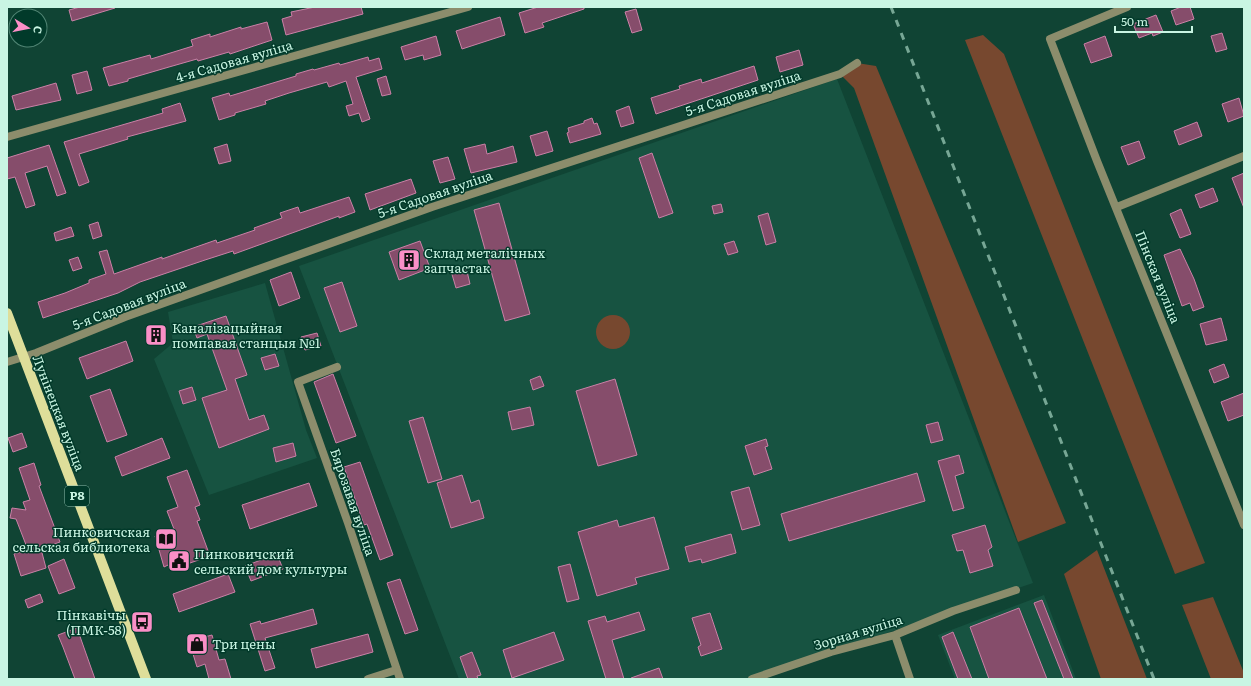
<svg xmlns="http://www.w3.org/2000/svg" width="1251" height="686" font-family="Literata,serif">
  <rect width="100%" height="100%" fill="#104434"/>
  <path fill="#175341" d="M837,79L1033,583L831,652L746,679H459L299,266Z
    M265,283L306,430L317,458L209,495L154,359L173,343L168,312Z
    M1044,595L1076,679H955L938,635Z"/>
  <path fill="#77482f" d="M983,35L1004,54L1205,563L1175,574L965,40Z
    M857,63L876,66L1066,523L1018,542L854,88L840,74Z
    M596 332a17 17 0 1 1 34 0a17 17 0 1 1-34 0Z
    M1097,550L1147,679H1101L1064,574Z
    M1213,597L1244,673V679H1211L1182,605Z"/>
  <path fill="#864d6b" stroke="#cb81a7" d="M80,7H115V8L72,21L69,10Z
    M315,7H361L363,14L286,35L282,19L292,16L291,12Z
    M538,7H584V9L542,23L544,27L525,33L519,13Z
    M1181,7H1190L1194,19L1176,25L1171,11Z
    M636,9L642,30L632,33L625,12Z
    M1156,15L1163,32L1153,36L1152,33L1139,38L1133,24Z
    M500,17L505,35L462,49L456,31Z
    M267,22L272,40L230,54L229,52L198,61L197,59L169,67L128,79V81L109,86L103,68L150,55L151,59L193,46L191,40L210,34V37L241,27V29Z
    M1222,33L1227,49L1216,52L1211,36Z
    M436,36L441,55L424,60L423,55L405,60L401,47Z
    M1105,36L1112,56L1091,63L1084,44Z
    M799,50L803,65L780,72L776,57Z
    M368,57L369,61L379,58L382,69L356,77L370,119L362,122L359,113L349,116L346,106L353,104L346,81L329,87L327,82L289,93L265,101L266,104L235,113V115L219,120L212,98L229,93L230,96L296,76V74L313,69L314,70L339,63L340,65Z
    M754,66L758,80L656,114L651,98L680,89L679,86L701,79L702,83Z
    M87,71L92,90L77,94L72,75Z
    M386,76L391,94L382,96L377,79Z
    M56,83L61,100L16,110L12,96Z
    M1239,98L1244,116L1228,122L1222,104Z
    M180,103L186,121L127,137L128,139L79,154L89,182L79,186L64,142L163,113L162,109Z
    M629,106L634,123L621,127L616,111Z
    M592,118L594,124L597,123L601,134L570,143L567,133L569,132L568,128L584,123V121Z
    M1197,122L1202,136L1179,145L1174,131Z
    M547,131L553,151L536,156L530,136Z
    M1139,141L1145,158L1128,165L1121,147Z
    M227,144L231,161L219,164L214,148Z
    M485,144L487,154L513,146L517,162L471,173L464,149Z
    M49,145L66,193L57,196L47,166L25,173L35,205L26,208L15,177L7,179V158Z
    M652,153L673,213L659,218L639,158Z
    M448,157L455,179L440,183L433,161Z
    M1244,173V208L1232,178Z
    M411,179L416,193L370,210L365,194Z
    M1213,188L1218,201L1200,208L1195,195Z
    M349,197L355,212L339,218V216L234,254L233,251L205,260L140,282L118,293L43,318L38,302L65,293L89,283V280L106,274L99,252L107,250L114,274L162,257V259L216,240L217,243L255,230L254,228L282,218L280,213L298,207L300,213Z
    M499,203L530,314L505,321L474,210Z
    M721,204L723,212L714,214L712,206Z
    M1181,209L1191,234L1180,238L1170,214Z
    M768,213L776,242L766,245L758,216Z
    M98,222L102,236L93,239L89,225Z
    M71,227L74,236L56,241L54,233Z
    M420,241L430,268L399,280L389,252Z
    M734,241L738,252L728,255L724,244Z
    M1180,249L1194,279L1204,307L1193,311L1190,303L1182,306L1164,255Z
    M78,257L82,268L73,271L69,260Z
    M466,267L470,284L456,288L451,271Z
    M291,272L300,298L279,306L270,280Z
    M342,282L357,326L340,332L324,288Z
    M226,316L247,375L235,379L249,420L264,415L269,429L219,448L202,398L227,390L207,334L197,338L193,327Z
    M1221,318L1227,340L1206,345L1200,324Z
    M151.5 335a4.5 4.5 0 1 1 9 0a4.5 4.5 0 1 1-9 0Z
    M317,333L321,346L305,350L301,337Z
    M126,341L133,361L87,379L79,358Z
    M275,354L279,366L265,370L261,358Z
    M1224,364L1229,377L1214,383L1209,370Z
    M333,374L356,436L336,443L314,382Z
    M540,376L544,386L533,390L530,380Z
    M615,379L637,455L598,466L576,391Z
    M192,387L196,400L183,404L179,391Z
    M110,389L127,435L107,442L90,396Z
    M1244,393V415L1228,421L1221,402Z
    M530,407L534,425L512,430L508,412Z
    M423,417L442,479L428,483L409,421Z
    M938,422L943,440L931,443L926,425Z
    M22,433L27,447L13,452L8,438Z
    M162,438L170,458L122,476L115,457Z
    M766,439L768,446L765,447L772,469L754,475L745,446Z
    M293,443L296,456L276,462L273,448Z
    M959,455L964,473L955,476L964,508L953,511L938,461Z
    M360,462L393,555L380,560L367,524L364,525L344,467Z
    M34,463L41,485L39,486L60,542L41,549L46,568L21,576L14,554L28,550L16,519L10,518L12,508L26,510L23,502L30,500L19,468Z
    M187,470L200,505L195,507L200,520L197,521L210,556L170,570L168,565L164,567L155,536L174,529L167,511L178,507L167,477Z
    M917,473L925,501L789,541L781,514Z
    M462,475L471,503L479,500L484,518L451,528L437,483Z
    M309,483L317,506L250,529L242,505Z
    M749,487L760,525L742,530L731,492Z
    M654,517L669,569L635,578L637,584L597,596L578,532L617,520L619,527Z
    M985,525L992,547L988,550L993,566L970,573L963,550L957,551L952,535Z
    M731,534L736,553L702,563L701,559L689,562L685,547Z
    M277,554L283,569L251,581L245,566Z
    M64,559L75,588L59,594L48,566Z
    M570,564L579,599L567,602L558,567Z
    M228,574L235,592L179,612L173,594Z
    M400,579L418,630L405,634L387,583Z
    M40,594L43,602L28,608L25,600Z
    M1042,600L1073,679H1064L1034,603Z
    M1019,608L1047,679H989L970,627Z
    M313,609L317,624L265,638L275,668L265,671L250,624L260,621L261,624Z
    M639,612L645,630L612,640L624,679H606L588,621L605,616L607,622Z
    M710,613L722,649L701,656L698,647L701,645L692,618Z
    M77,628L95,679H75L63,647L58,635Z
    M554,632L564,660L512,678L503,650Z
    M953,632L972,679H958L942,637Z
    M368,634L373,652L316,668L311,649Z
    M212,635L219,660L225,659L231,679H209L205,664L197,667L189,641Z
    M472,652L481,675L477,676L478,679H468L460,657Z
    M659,668L663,679H631V678Z"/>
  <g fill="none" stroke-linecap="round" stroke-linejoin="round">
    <path stroke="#8c8d6c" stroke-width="8" d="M1127,7L1050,39L1097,161L1244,525
      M7,137L468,7
      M1117,207L1244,156
      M7,362L36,353L125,317L432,207L840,74L857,63
      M337,367L298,382L348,523L400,679
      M895,635L910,679
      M368,679L396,670
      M752,679L831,652L895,635L953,611L1016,590"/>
    <path stroke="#dede9a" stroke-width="10" d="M7,313L146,679"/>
    <path stroke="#77a795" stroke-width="3" stroke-dasharray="7 7" stroke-linecap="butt" d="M891,7L1154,679"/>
  </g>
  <defs>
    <g id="building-square" transform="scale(1.15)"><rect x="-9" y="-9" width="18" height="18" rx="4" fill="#fa8fc7" stroke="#013a2a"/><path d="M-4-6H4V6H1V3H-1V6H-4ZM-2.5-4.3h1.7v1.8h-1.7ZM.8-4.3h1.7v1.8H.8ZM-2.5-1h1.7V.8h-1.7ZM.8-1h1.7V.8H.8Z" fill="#111"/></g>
    <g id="library-square" transform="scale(1.15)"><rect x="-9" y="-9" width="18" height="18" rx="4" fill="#fa8fc7" stroke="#013a2a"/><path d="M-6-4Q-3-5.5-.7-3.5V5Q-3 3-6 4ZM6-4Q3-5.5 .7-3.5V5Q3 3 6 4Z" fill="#111"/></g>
    <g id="civic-square" transform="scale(1.15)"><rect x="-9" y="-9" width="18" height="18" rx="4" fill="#fa8fc7" stroke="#013a2a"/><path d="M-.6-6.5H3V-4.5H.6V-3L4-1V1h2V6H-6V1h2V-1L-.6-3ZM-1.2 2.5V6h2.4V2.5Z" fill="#111"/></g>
    <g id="bus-square" transform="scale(1.15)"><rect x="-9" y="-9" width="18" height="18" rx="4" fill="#fa8fc7" stroke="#013a2a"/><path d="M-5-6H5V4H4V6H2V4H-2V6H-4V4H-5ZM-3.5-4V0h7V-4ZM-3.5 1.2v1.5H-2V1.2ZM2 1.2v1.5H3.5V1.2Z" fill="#111"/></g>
    <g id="shop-square" transform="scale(1.15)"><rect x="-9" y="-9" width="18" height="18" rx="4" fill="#fa8fc7" stroke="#013a2a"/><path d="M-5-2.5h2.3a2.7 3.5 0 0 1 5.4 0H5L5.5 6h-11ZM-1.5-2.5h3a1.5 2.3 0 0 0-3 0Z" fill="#111"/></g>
  </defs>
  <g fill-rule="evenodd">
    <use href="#building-square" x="409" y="260"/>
    <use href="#building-square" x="156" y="335"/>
    <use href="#library-square" x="166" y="539"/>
    <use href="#civic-square" x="179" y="561"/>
    <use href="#bus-square" x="142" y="622"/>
    <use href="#shop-square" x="197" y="644"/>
  </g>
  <g text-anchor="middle" stroke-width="3" stroke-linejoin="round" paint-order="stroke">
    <rect fill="#013a2a" stroke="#8dbdac" stroke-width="1" x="65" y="486" width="24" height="20" rx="3"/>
    <g font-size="12" font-weight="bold" fill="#c9f5e3">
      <text x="77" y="500">Р8</text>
    </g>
    <g font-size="13" fill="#c9f5e3" stroke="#013a2a">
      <text transform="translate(234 61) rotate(-16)" y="5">4-я Садовая вуліца</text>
      <text transform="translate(743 93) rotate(-18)" y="5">5-я Садовая вуліца</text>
      <text transform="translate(435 194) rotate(-19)" y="5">5-я Садовая вуліца</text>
      <text transform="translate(1158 277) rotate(68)" y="5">Пінская вуліца</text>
      <text transform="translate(129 304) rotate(-21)" y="5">5-я Садовая вуліца</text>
      <text transform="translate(59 413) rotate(69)" y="5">Лунінецкая вуліца</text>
      <text transform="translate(353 502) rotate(71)" y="5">Бярозавая вуліца</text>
      <text transform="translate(858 632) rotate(-17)" y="5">Зорная вуліца</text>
    </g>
    <g font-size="13" fill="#c9f5e3" stroke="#013a2a" text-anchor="start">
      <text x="424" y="258">Склад металічных<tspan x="424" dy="15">запчастак</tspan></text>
      <text x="172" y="333">Каналізацыйная<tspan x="172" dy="15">помпавая станцыя №1</tspan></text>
      <text x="150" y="537" text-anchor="end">Пинковичская<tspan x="150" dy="15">сельская библиотека</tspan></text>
      <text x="194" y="559">Пинковичский<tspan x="194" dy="15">сельский дом культуры</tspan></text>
      <text x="126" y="620" text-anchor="end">Пінкавічы<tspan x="126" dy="15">(ПМК-58)</tspan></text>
      <text x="212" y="649">Три цены</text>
    </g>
  </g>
  <rect width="1251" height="686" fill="none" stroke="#c9f5e3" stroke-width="16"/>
  <g transform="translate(28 28) rotate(100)"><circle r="19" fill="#013a2a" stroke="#518574"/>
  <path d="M0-3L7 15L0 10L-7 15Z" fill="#fa8fc7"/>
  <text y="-6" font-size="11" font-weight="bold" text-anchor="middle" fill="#c9f5e3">С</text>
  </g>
  <path d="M1115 26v6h77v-6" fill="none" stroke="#c9f5e3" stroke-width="2"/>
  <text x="1121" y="26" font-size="12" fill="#c9f5e3" stroke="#013a2a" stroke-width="3" paint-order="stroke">50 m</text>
</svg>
